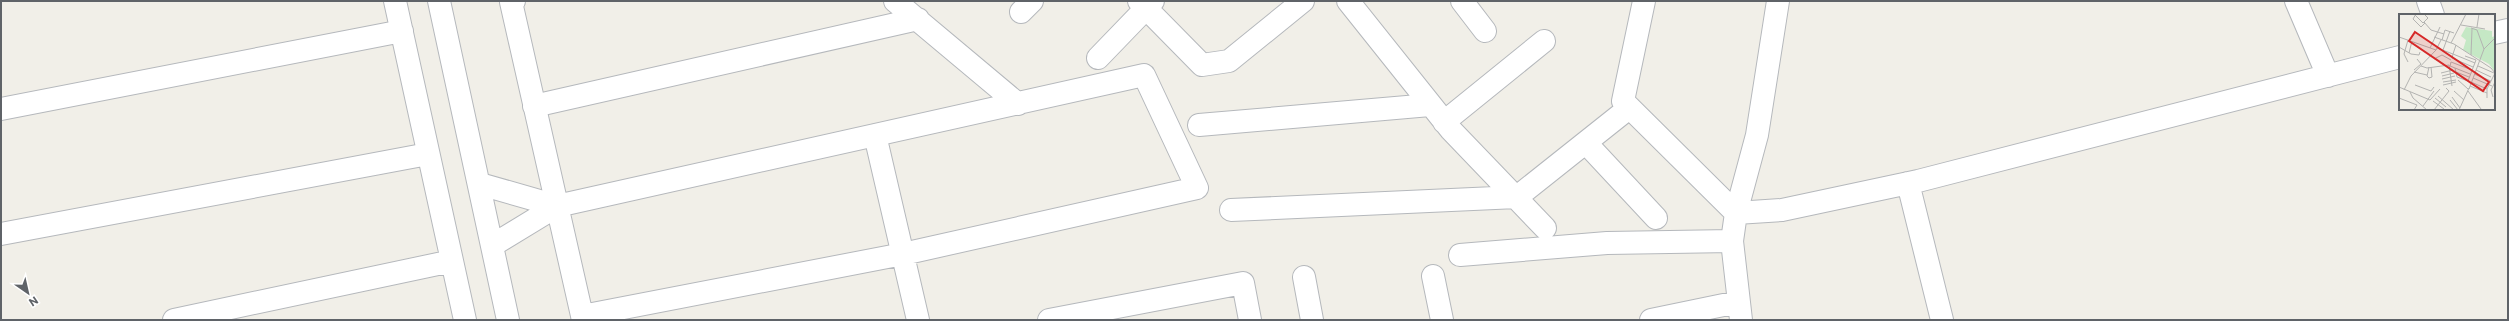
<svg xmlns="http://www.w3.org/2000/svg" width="2509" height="321" font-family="Commissioner,sans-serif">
  <rect width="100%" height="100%" fill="#f1efe8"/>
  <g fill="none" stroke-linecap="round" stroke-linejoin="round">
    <g stroke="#b5b8bc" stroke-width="24">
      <path id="minor" d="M395,1L465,320
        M439,1L508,320
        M514,1L511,2L583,320
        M895,1L1018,104
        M1139,1L1202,65L1229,61L1303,1
        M1348,1L1451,130L1545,228
        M1462,1L1485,31
        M1644,1L1623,101L1736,213L1782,210L1918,181L2400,57
        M2296,1L2328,76
        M2428,1L2433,15
        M1021,12L1032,1
        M2494,33L2508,30
        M1098,58L1153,1
        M534,106L918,19
        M1,109L402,31
        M1444,122L1544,41
        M1199,125L1430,105
        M875,135L918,320
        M1586,143L1656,218
        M1908,183L1942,320
        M480,184L557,206L493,245
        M557,206L1144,75L1197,188L903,254L582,316
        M1231,210L1517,197L1629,108
        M1,234L428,154
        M1460,255L1607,243L1732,241
        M1433,276L1442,320
        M1304,277L1312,320
        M174,320L452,261
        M1049,320L1243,283L1250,320
        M1651,320L1738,302
        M1741,320L1732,241L1736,213L1757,135L1778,1"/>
    </g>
    <use href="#minor" stroke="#fff" stroke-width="22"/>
  </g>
  <g transform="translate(2399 14)">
    <rect width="96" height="96" fill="#f1efe8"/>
    <path d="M67,13L93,17V23L96,22V58L90,50L64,36L67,26L62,22Z" fill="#c5e8c5"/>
    <path fill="none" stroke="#b3b3b1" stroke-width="1" d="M17,0L14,5L22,13L26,9M16,1L24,9L29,4L25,0M25,8L32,16L45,20M62,11L86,15M78,13L80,0M72,14L78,16L85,35M0,23L37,36M35,23L55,30L92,54L96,59M9,26L5,40L9,48M43,26L46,16L55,19M52,29L67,0M0,33L12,40L20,41L21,38M31,34L41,13M38,34L54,40L57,31M44,36L51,17M10,39L13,27M72,41L73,15M35,45L43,41L52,46M22,52L28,54L50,51L53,72M79,52L95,59M30,53L28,62L30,64L33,63L32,53M74,53L53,44L54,40L76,49M56,54L58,63L69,67L77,46L66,42M15,56L22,50L18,45M77,56L92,63M15,58L28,61M57,58L70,63M42,59L54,56M71,60L51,52L52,48L73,56M75,60L92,67M43,62L55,59M74,64L93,72M43,65L56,62M59,66L69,75M44,68L57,66M72,68L88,75M16,71L32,77L35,73M44,71L57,68M71,72L88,79M0,73L31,86L41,75M70,75L85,35L96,24M5,76L12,62L37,36L42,26M55,77L65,86M69,77L82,95M11,78L14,84L28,96M39,82L55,96M53,83L61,94M94,83L92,76L96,68M0,84L18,91L15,96M36,84L47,93M88,84V75L96,59M51,86L59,96M34,87L45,95M24,92L35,77M35,96L50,77L47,74M60,96L70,74"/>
    <path fill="#d62828" fill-opacity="0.15" stroke="#d62828" stroke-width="2" d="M16,18L90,68L84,77L10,27Z"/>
    <rect width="96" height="96" fill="none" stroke="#5f6368" stroke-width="2"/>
  </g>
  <rect width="2509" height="321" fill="none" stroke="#5f6368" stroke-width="4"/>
  <g transform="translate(28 293) rotate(146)" stroke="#ffffff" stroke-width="3" paint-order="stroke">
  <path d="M0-3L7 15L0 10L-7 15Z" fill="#5f6368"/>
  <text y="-6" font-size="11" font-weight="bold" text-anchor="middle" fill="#5f6368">N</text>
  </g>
</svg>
